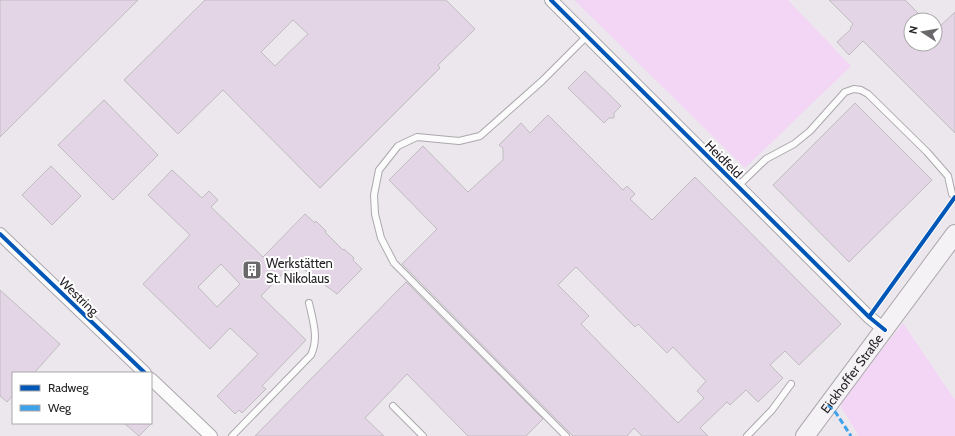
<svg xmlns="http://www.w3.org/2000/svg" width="955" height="436" font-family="Cabin,sans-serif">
  <rect width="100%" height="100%" fill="#ece7ed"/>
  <path fill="#f3d6f6" d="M574,0H788L851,66L745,168Z
    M903,323L955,400V436H859L841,407L842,400Z"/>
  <path fill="#e4d5e6" stroke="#bfbcc0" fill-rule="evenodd" d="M0,0H138L0,137Z
    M205,0H446L475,29L438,65L440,68L320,188L223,90L178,134L124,80ZM293,20L308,34L275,66L261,52Z
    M829,0H905L925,20H911V44H935V31L955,12V133L863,41L849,55L837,42L851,29L850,28L853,24Z
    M585,71L621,106L614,113V118H609L604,123L568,88Z
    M104,100L158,155L113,200L58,145Z
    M855,103L932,180L849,262L773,185Z
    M548,115L623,190L627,186L635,194L630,199L652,220L695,177L841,324L799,365L785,351L770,365L783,378L758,402L746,390L730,405L727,402L700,428L708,436H642L634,428L627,436H573L402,264L437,229L389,180L423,146L468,192L503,160V148L499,145L521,123L530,133ZM576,267L635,327L638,324L667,353L673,347L706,381L697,391L704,398L678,423L581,324L589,316L558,285Z
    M51,166L81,196L52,225L22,195Z
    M172,170L202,198L209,191L218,200L211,207L263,257L305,214L315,223L316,221L326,231L325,232L343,250L344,249L354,258L353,260L362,269L337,294L294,262L261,296L306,340L262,386L266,389L242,413L239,410L235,414L217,396L258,354L230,328L210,349L143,284L190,235L148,195ZM221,264L240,284L217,307L198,287Z
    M406,282L543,419L526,436H468L407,374L365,418L384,436H255Z
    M0,290L60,344L34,373H13V395L7,402L0,396Z
    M124,423H152L139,436Z"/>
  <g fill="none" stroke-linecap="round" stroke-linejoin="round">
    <g stroke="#aba8ac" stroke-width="8">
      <path id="service" d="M738,186L766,159L794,144L810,131L845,92L854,89L861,90L868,94L927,152L948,176L952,194L955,197
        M393,406L423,436
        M232,436L311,355C319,338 313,321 309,303
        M566,436L394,263L381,238L375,214L374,195L379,170L398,146L417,137L459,141L480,136L542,81L587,36
        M747,436L772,410L791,384"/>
    </g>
    <g stroke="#aba8ac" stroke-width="14">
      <path id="minor" d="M551,0L869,317L885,330
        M0,234L145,373
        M151,379L211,436"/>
    </g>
    <g stroke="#aba8ac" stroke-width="20">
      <g id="secondary">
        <path id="s1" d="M805,436L955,234"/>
      </g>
    </g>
    <use href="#service" stroke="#fcfbfc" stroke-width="6"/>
    <use href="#minor" stroke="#fcfbfc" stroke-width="12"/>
    <use href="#secondary" stroke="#f5f2f6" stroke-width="18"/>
    <path stroke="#3ea2eb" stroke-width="3" stroke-dasharray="6 3" stroke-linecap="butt" d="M828,405L836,413L851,436"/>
    <g stroke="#fff" stroke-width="6">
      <path id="cycleway" d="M551,0L869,317L885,330
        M0,234L145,373
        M869,317L955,197"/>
    </g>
    <use href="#cycleway" stroke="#0057b8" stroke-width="4"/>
  </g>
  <defs>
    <g id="building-square" transform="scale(1)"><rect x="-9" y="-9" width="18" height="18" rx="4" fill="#6b686c" stroke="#fff"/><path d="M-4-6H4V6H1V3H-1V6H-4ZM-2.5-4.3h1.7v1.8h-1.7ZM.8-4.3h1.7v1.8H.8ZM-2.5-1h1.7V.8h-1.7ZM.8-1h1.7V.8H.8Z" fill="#fff"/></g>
  </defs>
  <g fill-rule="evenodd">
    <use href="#building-square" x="252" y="270"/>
  </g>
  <g text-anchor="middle" stroke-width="4" stroke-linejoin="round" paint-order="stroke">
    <g font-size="13" fill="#262326" stroke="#fff">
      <text transform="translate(724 159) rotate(45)" y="5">Heidfeld</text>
      <text transform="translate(79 296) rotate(44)" y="5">Westring</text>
      <text dy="5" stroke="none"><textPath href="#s1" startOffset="78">Eickhoffer Straße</textPath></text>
    </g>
    <g font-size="13" fill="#262326" stroke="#fff" text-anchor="start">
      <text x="266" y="268">Werkstätten<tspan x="266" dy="15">St. Nikolaus</tspan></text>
    </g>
  </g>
  <rect x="12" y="372" width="140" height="52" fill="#ffffff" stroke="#a8a7a8"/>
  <rect x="20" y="385" width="20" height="6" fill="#0057b8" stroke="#a8a7a8"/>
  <text x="48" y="392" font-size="12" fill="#262326">Radweg</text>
  <rect x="20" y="405" width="20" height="6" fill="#3ea2eb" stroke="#a8a7a8"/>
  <text x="48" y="412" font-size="12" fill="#262326">Weg</text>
  <g transform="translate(923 32) rotate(282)"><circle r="19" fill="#ffffff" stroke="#a8a7a8"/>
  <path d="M0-3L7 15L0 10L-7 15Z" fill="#6b686c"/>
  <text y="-6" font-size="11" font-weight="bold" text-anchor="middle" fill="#262326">N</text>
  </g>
</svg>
